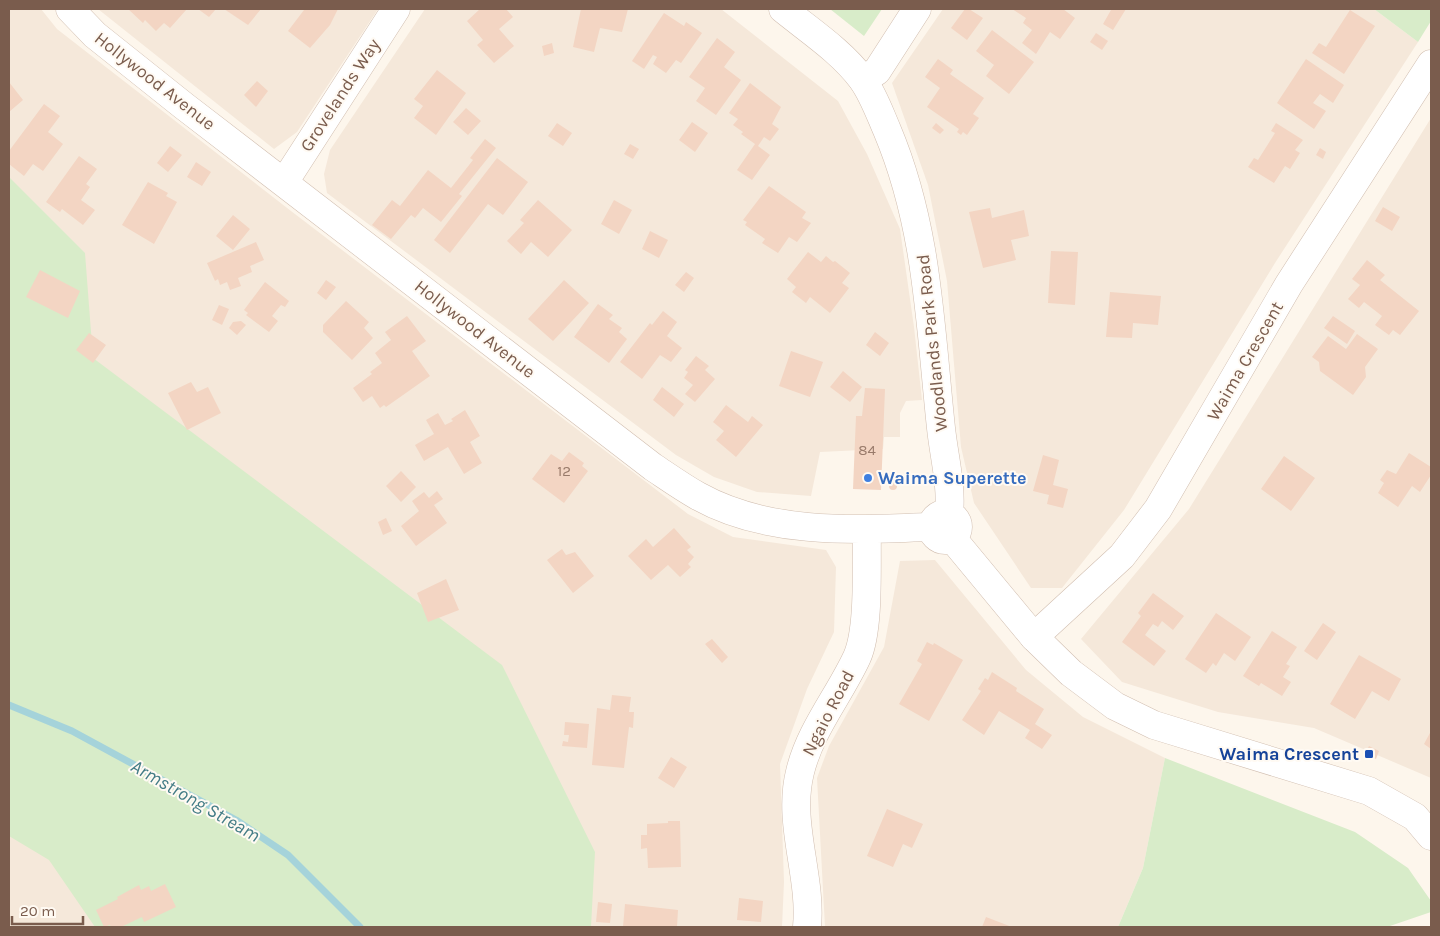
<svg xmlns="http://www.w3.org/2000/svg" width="1440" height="936" font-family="Karla,sans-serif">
  <rect width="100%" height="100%" fill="#fdf6ec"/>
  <path fill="#f5e8da" d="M9,9H41L57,29L291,211L688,514L733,537L826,550L836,567L834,632L807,689L780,764L784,882L782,927H9Z
    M98,9H378L297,132L274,149Z
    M425,9H721L838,101L867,154L900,229L914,327L922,400L906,401L900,413V437H884L883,449L820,452L811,496L757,492L714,477L676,455L327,193L324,174L330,150Z
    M943,9H1374L1418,42L1275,263L1124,510L1062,588H1031L974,503L961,447L947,281L928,185L892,83Z
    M1431,118V778L1314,728L1218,712L1122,682L1081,639L1189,509Z
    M935,560L1026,670L1083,717L1165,758L1143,868L1118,927H825L817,778L829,746L884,647L900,561Z"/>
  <path fill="#d8ecc9" d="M830,9H882L864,36Z
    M1374,9H1431V21L1418,42Z
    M9,177L85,253L93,358L502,665L595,852L591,927H95L49,860L9,836Z
    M1165,758L1355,832L1408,868L1431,901V912L1387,927H1118L1143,868Z"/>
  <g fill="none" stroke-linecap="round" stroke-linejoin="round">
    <path stroke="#a5d3da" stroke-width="7" d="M9,705L72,731L236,820L288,855L360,927"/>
  </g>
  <path fill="#f3d5c3" d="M128,9H187L170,28L164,23L156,31L145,20L143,23Z
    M198,9H216L209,17Z
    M224,9H261L248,25Z
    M302,9H338L330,25L310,48L288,31L304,10Z
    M480,9H506L513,17L499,29L514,46L494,63L477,45L483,40L467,21Z
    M581,9H628L622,32L600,28L594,52L573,47Z
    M965,9H969L983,18L967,40L951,28Z
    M1012,9H1063L1075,18L1060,39L1050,32L1036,54L1022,43L1032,30L1023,23L1026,18Z
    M1109,9H1126L1113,30L1103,24L1111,10Z
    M1350,10L1375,26L1344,74L1312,53L1319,43L1326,47Z
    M664,13L684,26L686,22L702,33L681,63L676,60L666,73L653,64L657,57L653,55L644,69L632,61Z
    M992,30L1034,62L1009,94L986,76L994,65L976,51Z
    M1096,33L1108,41L1102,50L1090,42Z
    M717,38L735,52L724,67L741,80L716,115L696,101L705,88L689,77Z
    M552,43L554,53L544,56L542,46Z
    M938,59L953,70L950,74L984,98L973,114L979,118L967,135L963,132L961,135L957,132L959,129L927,107L940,88L925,77Z
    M1306,59L1344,85L1333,103L1320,94L1313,103L1326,111L1314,129L1277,103Z
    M437,70L466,93L436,135L414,118L423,106L414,99Z
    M257,81L268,91L256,107L244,95Z
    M9,82L23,100L9,112Z
    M750,83L781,107L772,124L779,129L770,141L764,137L758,146L770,155L752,180L737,170L755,144L741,134L743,132L733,125L738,119L729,113Z
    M44,104L60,116L48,132L63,144L43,171L33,164L24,176L9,164V151Z
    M466,108L481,121L468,135L453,122Z
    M692,122L708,133L695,152L679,140Z
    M557,123L572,133L563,146L548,136Z
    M936,123L944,130L940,134L932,128Z
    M1276,123L1303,140L1295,150L1300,153L1290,169L1285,166L1274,183L1248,167L1254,158L1258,160L1275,133L1271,131Z
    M485,139L496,148L459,194L462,196L441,222L423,208L415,218L411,215L391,239L372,225L392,200L400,206L428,170L451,188L473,160L470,158Z
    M630,144L639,149L633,159L624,154Z
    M170,146L182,155L168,172L157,163Z
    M1320,148L1326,152L1323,159L1316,155Z
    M79,156L97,169L86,184L90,187L81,200L95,210L83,225L62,209L60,212L46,202Z
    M497,158L528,182L503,215L488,204L450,253L434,240Z
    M196,162L211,172L202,186L187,177Z
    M148,182L168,193L166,196L177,202L154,244L122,225Z
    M769,186L806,212L802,218L811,223L797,242L789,237L778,253L762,243L765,239L745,225L747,222L743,220Z
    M538,200L572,230L548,257L531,242L521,254L507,241L524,223L520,220Z
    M614,200L632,210L619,234L601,224Z
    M1383,207L1400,217L1392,231L1375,221Z
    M990,208L992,218L1024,210L1029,236L1011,240L1016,260L983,268L969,212Z
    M233,215L250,229L233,250L216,236Z
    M650,231L668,240L659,258L642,249Z
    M256,242L264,260L250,266L252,272L238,278L241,286L230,290L227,282L220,285L218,279L215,281L207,263Z
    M1051,251L1078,252L1075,305L1048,303Z
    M808,252L821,262L826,256L833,262L835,261L850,273L842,283L849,288L830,313L810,297L806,303L792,292L796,287L787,279Z
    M1367,260L1385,275L1380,280L1419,311L1400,335L1393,330L1389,335L1375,325L1382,316L1364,302L1359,308L1348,299L1360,285L1352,279Z
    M40,270L80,291L68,318L26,297Z
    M686,272L694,278L684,292L675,285Z
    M326,280L336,287L326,300L317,293Z
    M564,280L589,303L553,341L528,319Z
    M265,282L289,301L285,307L281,305L272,316L278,321L269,332L246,315L248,313L244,310Z
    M1110,292L1161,296L1158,325L1133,323L1132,338L1106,337Z
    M346,301L369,322L364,328L373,338L352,360L323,332V325Z
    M598,304L613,315L609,319L622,328L619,332L627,339L609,363L574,337Z
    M219,305L229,309L222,325L212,320Z
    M663,311L677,322L667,336L682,348L671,362L660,355L642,379L620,362L650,323L652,325Z
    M407,316L426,341L412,351L430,376L386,407L384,405L380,408L372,396L363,402L353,388L372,374L370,372L382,363L375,353L391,340L385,332Z
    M1333,316L1355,331L1347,344L1324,328Z
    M241,321L246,325L237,335L229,328L233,322Z
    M875,332L889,343L880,356L866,345Z
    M89,333L106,345L93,363L76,350Z
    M1357,334L1378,349L1365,367L1366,377L1353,395L1320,371L1319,362L1312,357L1328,336L1346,349Z
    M791,351L823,362L810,397L779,386Z
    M696,356L709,366L705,370L715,379L695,402L685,394L693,385L684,378L688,372L685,370Z
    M843,371L862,387L850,402L830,387Z
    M191,382L197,392L208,387L221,413L187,430L168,393Z
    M662,387L684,404L674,417L653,400Z
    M865,388L885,389L881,490L853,489L856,416H862Z
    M726,405L748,422L752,416L763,425L736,457L716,440L724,431L713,422Z
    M465,410L480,436L470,442L482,463L464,474L448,447L424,461L415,445L434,434L426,420L438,413L445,425L453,421L451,419Z
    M569,452L584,463L582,466L588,471L564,503L532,479L551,454L562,461Z
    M1409,453L1431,467V475L1420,492L1412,486L1398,507L1378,493L1384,483L1380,480L1387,470L1396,474Z
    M1043,455L1059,460L1053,485L1068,489L1063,508L1047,504L1049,495L1033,491Z
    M1284,456L1315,478L1291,511L1261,489Z
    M401,471L416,487L401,502L386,486Z
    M889 486a4 4 0 1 1 8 0a4 4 0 1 1-8 0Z
    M437,491L443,499L434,505L447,523L416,546L401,526L419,511L412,501L424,492L429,498Z
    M386,518L392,531L383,535L378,522Z
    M674,528L691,547L687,550L694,557L688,564L691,567L680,577L668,565L651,580L628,556L646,539L653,547Z
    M562,549L566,555L575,552L594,576L573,593L547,560Z
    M446,579L459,610L428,622L417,593Z
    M1153,593L1184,616L1173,630L1162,621L1158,627L1153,624L1145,635L1166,651L1154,666L1122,642L1141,616L1138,613Z
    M1216,613L1251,637L1235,661L1224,653L1216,666L1213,663L1206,673L1185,659Z
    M1323,623L1336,632L1317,660L1304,651Z
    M1272,631L1297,647L1286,664L1290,666L1283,677L1291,682L1282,696L1261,683L1259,686L1243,676Z
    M712,639L728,657L722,663L705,644Z
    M927,642L933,645L934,643L963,660L929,721L899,704L922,664L917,661Z
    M1359,655L1401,679L1389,701L1372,691L1355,719L1330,704Z
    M992,672L1017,688L1016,691L1044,709L1035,724L1052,735L1042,749L1025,738L1030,730L999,711L984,735L962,720L981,691L978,689L985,678L988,680Z
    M612,695L631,697L629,712H634L633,728L629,727L624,768L592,765L597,708L610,710Z
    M565,722L589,724L587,748L562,746L563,741L568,742L569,735H564Z
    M1431,731V749L1424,744Z
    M1369,746L1379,751L1376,759L1365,754Z
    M671,757L687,767L674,788L658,778Z
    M887,809L923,824L912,848L903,844L893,867L867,856Z
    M668,821H680L681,867L648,868L647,848L641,849V835H647V824L668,823Z
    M165,884L176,907L144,922L142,917L121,927H111L110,925L104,927L96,910L118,899L117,897L139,885L141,890L149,886L151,891Z
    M739,898L763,901L761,922L737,920Z
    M598,902L612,904L610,923L596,922Z
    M625,904L678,910L677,927H623Z
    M986,917L1012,927H982Z"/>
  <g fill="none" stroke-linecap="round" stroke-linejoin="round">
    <g stroke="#d1beb0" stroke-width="29">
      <path id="minor" d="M70,9L95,35L184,106L653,467C668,477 682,487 698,496C768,535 854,530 931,527
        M863,80L877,71L917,9
        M285,181L396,9
        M1034,637L1122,556L1158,509L1289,284L1431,64
        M807,927C812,876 787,823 800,772C810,730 839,696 857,657C870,628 866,562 867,529"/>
    </g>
    <g stroke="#d1beb0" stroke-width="29">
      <path id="tertiary" d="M783,9C810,31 841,51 862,79C873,94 880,114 887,130C928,227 930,325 941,428C944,457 952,485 949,514
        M932 527a13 13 0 1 1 26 0a13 13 0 1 1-26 0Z
        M952,538L1034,637L1071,673L1115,706L1154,725L1369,791L1415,817L1431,836"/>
    </g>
    <use href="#minor" stroke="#fff" stroke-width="28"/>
    <use href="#tertiary" stroke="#fff" stroke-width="28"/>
  </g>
  <circle fill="#3f7fe0" stroke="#fffaf3" stroke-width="2" cx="868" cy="478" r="5"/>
  <rect fill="#1a4fb4" stroke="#fffaf3" stroke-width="2" x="1364" y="749" width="10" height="10" rx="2.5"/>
  <g text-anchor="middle" stroke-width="4" stroke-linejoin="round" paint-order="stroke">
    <g font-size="15" fill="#987a6a">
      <text x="867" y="455">84</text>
      <text x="564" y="476">12</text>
    </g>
    <g font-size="18" fill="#7a5c4d" stroke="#fffaf3">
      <text transform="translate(155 81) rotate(38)" y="6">Hollywood Avenue</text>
      <text transform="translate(340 95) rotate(-57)" y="6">Grovelands Way</text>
      <text transform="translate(475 329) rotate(38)" y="6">Hollywood Avenue</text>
      <text transform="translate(932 343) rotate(-96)" y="6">Woodlands Park Road</text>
      <text transform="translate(1245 361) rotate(-60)" y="6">Waima Crescent</text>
      <text transform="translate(828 713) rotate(-63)" y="6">Ngaio Road</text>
    </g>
    <g font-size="18" font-weight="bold" fill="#366cbe" stroke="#fffaf3" text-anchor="start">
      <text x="878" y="484">Waima Superette</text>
    </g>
    <g font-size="18" font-weight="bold" fill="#164399" stroke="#fffaf3" text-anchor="end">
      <text x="1359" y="760">Waima Crescent</text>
    </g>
    <g font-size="19" font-style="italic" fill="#437c86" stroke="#fffaf3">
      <text transform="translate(196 800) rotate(30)" y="7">Armstrong Stream</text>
    </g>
  </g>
  <rect width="1440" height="936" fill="none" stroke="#7a5c4d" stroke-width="20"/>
  <path d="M12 916v8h71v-8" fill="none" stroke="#7a5c4d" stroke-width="2.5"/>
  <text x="20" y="916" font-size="15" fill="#7a5c4d" stroke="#fffaf3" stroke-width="4" paint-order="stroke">20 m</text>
</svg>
